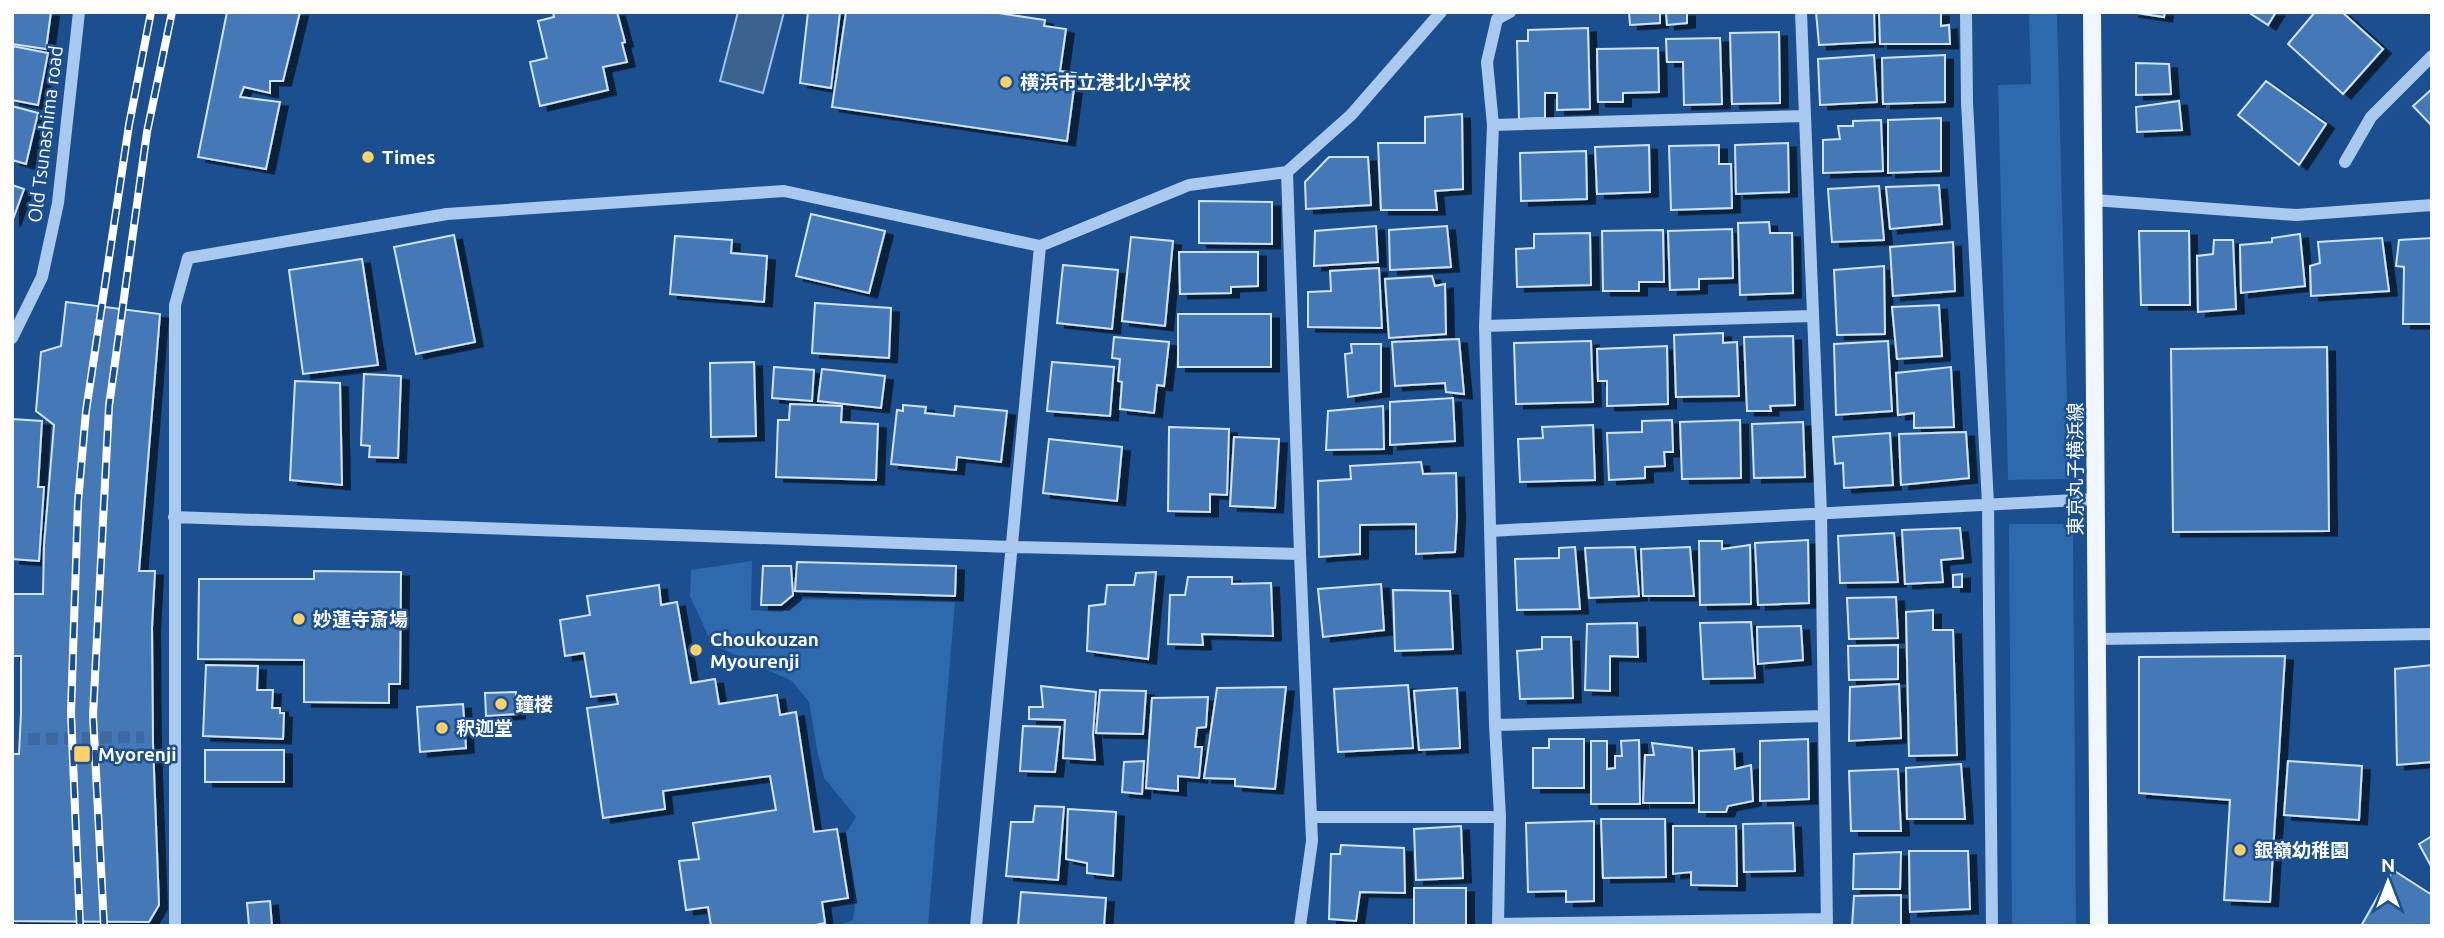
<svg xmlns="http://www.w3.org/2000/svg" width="2444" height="938" font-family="Ubuntu,'Noto Sans JP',sans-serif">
  <defs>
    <filter id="shadow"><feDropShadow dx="8" dy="4.5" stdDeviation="0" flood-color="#0009"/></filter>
  </defs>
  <rect width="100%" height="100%" fill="#1b4f8f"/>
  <path fill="#2e69ad" d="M2029,12H2057L2069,479L2008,480L1998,85L2031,84Z
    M2009,524H2073L2076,926H2012Z
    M752,561L751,610L782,612L797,599L955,602L928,926H837L853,920L855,902L846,833L856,817L824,778L818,755L809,702L792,681L712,644L690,596L691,570Z"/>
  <path fill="#3c6290" stroke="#9cc4f0" stroke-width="2" d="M738,12H784L763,93L720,81Z"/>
  <path fill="#4478b7" stroke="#cfe3fa" stroke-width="2" filter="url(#shadow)" d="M12,12H51L46,49L12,44Z
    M227,12H300L283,81H270V93L244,87L240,97L280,102L266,169L198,157Z
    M553,12H617L625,42L622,43L627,62L603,67L608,90L540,106L530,62L547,58L538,21L554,17Z
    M808,12H840L831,88L800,83Z
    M846,12H991L1045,20L1044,26L1066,29L1060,71L1076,73L1067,141L832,107Z
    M1629,12H1660V23L1630,25Z
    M1666,12H1687V23L1667,25Z
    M1816,12H1874L1875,42L1819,45Z
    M1879,12H1941V26L1949,25L1950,44H1880Z
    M2130,12H2165L2164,17Z
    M2248,12H2276L2268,25Z
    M2315,12H2342L2383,49L2343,94L2288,44Z
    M1588,28L1590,109L1557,110V93H1545V118L1519,119L1517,41H1528V30Z
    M1779,32L1780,103L1732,104L1730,33Z
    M1720,38L1722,104L1684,105L1683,62H1667L1666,39Z
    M12,46L48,53L38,105L12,100Z
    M1658,48L1659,92L1623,93V102H1598L1597,49Z
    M1874,55L1877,102L1820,105L1818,59Z
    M1945,55V102L1883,104L1882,58Z
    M2136,63L2169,64L2171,94L2136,95Z
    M2266,81L2326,124L2299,165L2238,115Z
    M2432,89V126L2413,106Z
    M2179,101L2182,130L2137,132L2136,107Z
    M12,106L38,113L26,164L12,160Z
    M1462,114L1463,189L1435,191L1437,210H1381L1378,143H1425V117Z
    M1941,118V171L1888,173V120Z
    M1881,120L1883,171L1823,173V140L1840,139L1838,126H1853V121Z
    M1788,143L1789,192L1736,194L1735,145Z
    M1649,145L1650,192L1597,194L1595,147Z
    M1719,145V164H1731L1732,208L1671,210L1669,146Z
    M1586,151L1587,199L1521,201L1520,153Z
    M1329,157H1368L1371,205L1306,209L1305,182Z
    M12,185L24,189L12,222Z
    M1939,185L1942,224L1890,229L1886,187Z
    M1879,186L1884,240L1832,242L1828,189Z
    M1199,201L1272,202V244L1199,243Z
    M811,214L885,231L869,293L796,276Z
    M1769,222L1770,233H1792L1793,293L1740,295L1738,223Z
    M1376,226L1378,262L1314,266L1315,231Z
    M1447,226L1451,267L1390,270L1389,230Z
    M1732,229L1733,278L1699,279V289L1670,290L1668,231Z
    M1663,230L1664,282H1639V291H1603L1602,231Z
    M2139,231H2189L2190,305H2141Z
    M1590,233L1591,285L1517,287L1516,249L1534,248V234Z
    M2300,234L2305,286L2241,293L2240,245L2272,242V238Z
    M454,235L475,342L416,354L394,247Z
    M675,236L732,240L731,253L767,256L764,302L670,294Z
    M1131,237L1173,241L1165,326L1122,321Z
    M2382,238L2389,291L2311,296L2310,266L2320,263L2318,242Z
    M2432,238V324H2403L2404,267L2396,266L2399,240Z
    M2214,240H2233L2236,309L2198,312L2197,256L2213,254Z
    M1953,242L1955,291L1893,296L1890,247Z
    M1179,252H1258V286L1231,287V293L1180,294Z
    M362,259L378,365L303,374L289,270Z
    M1063,265L1118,270L1112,329L1057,323Z
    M1884,266L1885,334L1837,335L1834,270Z
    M1379,268L1382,328L1308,327V292L1331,291L1330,271Z
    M1432,276L1435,286L1445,284L1446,334L1389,338L1385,279Z
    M66,302L160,314L139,571H155L152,628L153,744L159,905L149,922L12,921V754H19L21,713V656H12V594H43L44,545L54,425L36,411L41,352L61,346Z
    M815,303L891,308L889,358L812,353Z
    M1939,305L1942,356L1897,359L1892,307Z
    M1178,314H1271V367H1178Z
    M1723,333V343L1737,342L1739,396L1676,397L1674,335Z
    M1793,336L1795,405L1770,406L1771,411H1747L1744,337Z
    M1114,337L1169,342L1164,386L1157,385L1154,413L1120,409L1122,382L1118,381L1120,359L1112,358Z
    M1459,339L1464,394L1446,392L1445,383L1395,386L1392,342Z
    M1591,341L1593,402L1516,404L1514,343Z
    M1888,341L1892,411L1836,415L1834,344Z
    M1351,344H1381V392L1348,397L1345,354L1352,353Z
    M1667,346L1668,404L1607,406V381H1598L1597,349Z
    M2327,347L2329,531L2173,532L2171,349Z
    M754,362L756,436L711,437L710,363Z
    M1052,362L1114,367L1110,416L1047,411Z
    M774,367L814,370L812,401L772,398Z
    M1951,367L1954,427L1914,428V413L1898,415L1896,373Z
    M822,369L885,376L881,408L818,401Z
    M364,374L401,376L398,458L369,457L370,446L361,445Z
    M295,381L340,383L342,485L290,480Z
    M1453,398L1455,441L1390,445V402Z
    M790,404L842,406L841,422L878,424L876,480L776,477L778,420H789Z
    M903,405L926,407L925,413L954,416L955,406L1007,411L1001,462L957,457L956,470L891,464L897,410L903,411Z
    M1383,406L1384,449L1326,450L1328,411Z
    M12,419L42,421L38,487H44L39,561L12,559Z
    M1672,420L1673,452H1664L1665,466L1645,467V478L1609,480L1607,433L1642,432V421Z
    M1740,420L1741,478L1682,479L1680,422Z
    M1803,422L1805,477L1754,478L1752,424Z
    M1593,425L1595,480L1520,482L1518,439L1543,438L1542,427Z
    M1169,427L1229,429L1227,495L1210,494V512L1168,511Z
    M1966,432L1969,478L1901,485L1899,434Z
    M1890,433L1893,485L1844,488L1843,463L1835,464L1833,437Z
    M1234,437L1279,439L1275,508L1230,506Z
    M1049,439L1122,447L1117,501L1043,493Z
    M1421,462L1423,474L1456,473L1457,517L1455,552L1416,554V524L1360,525V554L1319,557L1318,481L1351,479L1350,466Z
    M1960,528L1963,558L1941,560L1943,582L1905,584L1902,530Z
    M1894,533L1898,582L1840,583L1838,536Z
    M1808,540L1809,603L1758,605L1755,543Z
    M1699,541H1722V549L1750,545L1751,604L1700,605Z
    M1575,547L1580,609L1517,610L1515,559L1559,558V548Z
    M1635,547L1639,596L1589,598L1585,548Z
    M1690,547L1694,596H1643L1641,549Z
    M797,562L956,566L955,596L795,591Z
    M763,566H791L793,595L781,605H761Z
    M314,571L401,572L400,684H389V703L304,702V660L198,659L199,579H314Z
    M1156,572L1148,659L1087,651L1089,606L1105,604L1107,585H1134L1136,573Z
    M1962,574V587H1953V575Z
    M1188,577H1232V584L1271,583L1273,636L1202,634L1203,645L1168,644L1170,595H1185Z
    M1381,584L1384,630L1323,637L1318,589Z
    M659,585L661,605L677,602L691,683L715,679L719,704L777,695L780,715L796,712L814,832L837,829L848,898L822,902L825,923L810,926H711L708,907L686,910L679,861L699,859L693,823L776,810L770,776L663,791L665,809L603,818L587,708L618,704L616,694L591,697L584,653L565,656L560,620L590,615L587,596Z
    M1393,590L1450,591L1453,649L1395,651Z
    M1896,597L1898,638L1849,639L1847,598Z
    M1933,610V630H1953L1957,755L1909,756L1906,612Z
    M1751,622L1755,678L1703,679L1700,623Z
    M1637,623L1638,657L1610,656V691L1585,690L1587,624Z
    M1801,626L1803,660L1758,664L1757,627Z
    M1542,637H1571L1573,698L1520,699L1517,651L1542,649Z
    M1898,645V679L1849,680L1848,646Z
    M2285,656L2270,902L2224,900L2230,800L2139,793V657Z
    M206,665L258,666L257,690H273L272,708H280V713H284L283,739L203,736Z
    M2432,665V762L2397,765L2395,669Z
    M1899,684L1901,738L1849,741L1850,687Z
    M1408,685L1413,748L1338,752L1334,689Z
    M1041,686L1096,692L1093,735L1095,760L1063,758L1065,720L1029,719V707H1043Z
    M1286,687L1275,789L1235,786V779L1204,778L1217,688Z
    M1457,688L1460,748L1419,750L1414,691Z
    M1100,690L1146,691L1143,734L1096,733Z
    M516,692L517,714L486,716L485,693Z
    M1208,697L1206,727L1197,728L1195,747H1202L1199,778L1178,776V791L1146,788L1152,698Z
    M463,704L466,748L420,752L417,707Z
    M1023,726L1060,727L1055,772L1020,771Z
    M1549,739H1584V788H1533V748H1549Z
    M1808,739L1809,799L1760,801V741Z
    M1639,740L1640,804H1591V741H1607V769L1615,768V756H1622L1621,741Z
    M1652,743L1692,748L1694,803H1643L1645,755H1654Z
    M1734,749L1735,769L1751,765L1753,801L1728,806L1726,812H1699V751Z
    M205,750H284V782H205Z
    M1144,761L1142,794L1122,792L1124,762Z
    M2288,761L2362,766L2359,820L2284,815Z
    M1961,764L1965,819H1907L1906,768Z
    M1898,769L1901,831H1851L1849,771Z
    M1035,806L1064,807L1058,880L1006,876L1011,822H1033Z
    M1068,809L1116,812L1113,876L1087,873V863L1066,859Z
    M1601,819H1665L1666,877L1603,878Z
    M1594,821V901L1566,902V891L1528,892L1526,823Z
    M1793,823L1795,871L1744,872L1743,824Z
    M1461,826L1463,878L1416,880L1414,829Z
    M1673,826H1736L1737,886L1691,885V872L1673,874Z
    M2432,836V868L2419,844Z
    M1341,845L1404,848L1405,893L1360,892L1356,921L1329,919L1331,854H1340Z
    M1909,851H1968L1970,909L1910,912Z
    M1901,852L1900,889H1853L1854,854Z
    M2393,870L2432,895V926H2361Z
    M1414,888H1466V926H1414Z
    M1021,892L1106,898L1104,926H1018Z
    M1901,895V926H1852L1854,896Z
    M270,901L272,926H249L247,903Z"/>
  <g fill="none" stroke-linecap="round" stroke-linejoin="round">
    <path stroke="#3d69a0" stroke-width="12" stroke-dasharray="12 6" stroke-linecap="butt" d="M28,739L144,737"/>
    <path stroke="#a9c9ee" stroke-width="12" d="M1801,12L1805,116
      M1966,12L1967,102L1988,504L1992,926
      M1493,125L1487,62L1497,19L1510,12
      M2345,162L2371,117L2432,56
      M2094,200L2296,215L2432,205
      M1485,326L1813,316
      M12,338L42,277L58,203L79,12
      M174,517L1012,547L1300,554L1287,172
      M1490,531L2096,499
      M2097,639L2432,634
      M1495,725L1824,716
      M1311,817H1500
      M1498,924L1827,919
      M175,926V305L188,258L447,214L784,191L1040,246L1189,185L1287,172L1351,115L1441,12
      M976,926L1040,246
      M1300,926L1312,841L1300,554
      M1498,926L1500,817L1495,725L1485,326L1493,125L1805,116L1821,513L1827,926"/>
    <path stroke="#f0f6ff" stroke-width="18" d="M2092,12L2099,926"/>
    <g stroke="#fff" stroke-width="8">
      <path id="rail" d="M80,926L71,713L78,502L86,411L129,125L151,12
        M104,926L93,715L109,406L147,132L172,12"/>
    </g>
    <use href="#rail" stroke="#1b4f8f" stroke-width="5" stroke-dasharray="16" stroke-linecap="butt"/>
  </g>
  <g fill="#ffd166" stroke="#1b4f8f" stroke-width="2.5">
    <circle cx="1006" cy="82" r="7"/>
    <circle cx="368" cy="157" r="7"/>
    <circle cx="299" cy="619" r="7"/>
    <circle cx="696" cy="650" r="7"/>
    <circle cx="501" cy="704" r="7"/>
    <circle cx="442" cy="728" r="7"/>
    <rect x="73" y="745" width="18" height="18" rx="3.5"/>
    <circle cx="2240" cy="850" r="7"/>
  </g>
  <g text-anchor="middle" stroke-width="5" stroke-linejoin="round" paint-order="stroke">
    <g font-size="19" font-weight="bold" fill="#fff" stroke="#1b4f8f" text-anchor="start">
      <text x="1020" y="89">横浜市立港北小学校</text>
      <text x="382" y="164">Times</text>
      <text x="313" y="626">妙蓮寺斎場</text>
      <text x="710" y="646">Choukouzan<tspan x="710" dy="22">Myourenji</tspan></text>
      <text x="515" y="711">鐘楼</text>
      <text x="456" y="735">釈迦堂</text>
      <text x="98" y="761">Myorenji</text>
      <text x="2254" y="857">銀嶺幼稚園</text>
    </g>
    <g font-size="19" fill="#fff" stroke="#1b4f8f">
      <text transform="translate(45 134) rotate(-83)" y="7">Old Tsunashima road</text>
      <text transform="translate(2075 469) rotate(-90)" y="7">東京丸子横浜線</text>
    </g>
  </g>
  <rect width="2444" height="938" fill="none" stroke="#ffffff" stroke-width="28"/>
  <g transform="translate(2388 882)" stroke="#1b4f8f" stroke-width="5" paint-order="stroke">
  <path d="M0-5L12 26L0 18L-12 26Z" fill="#ffffff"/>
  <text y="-10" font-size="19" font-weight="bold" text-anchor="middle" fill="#ffffff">N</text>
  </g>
</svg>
